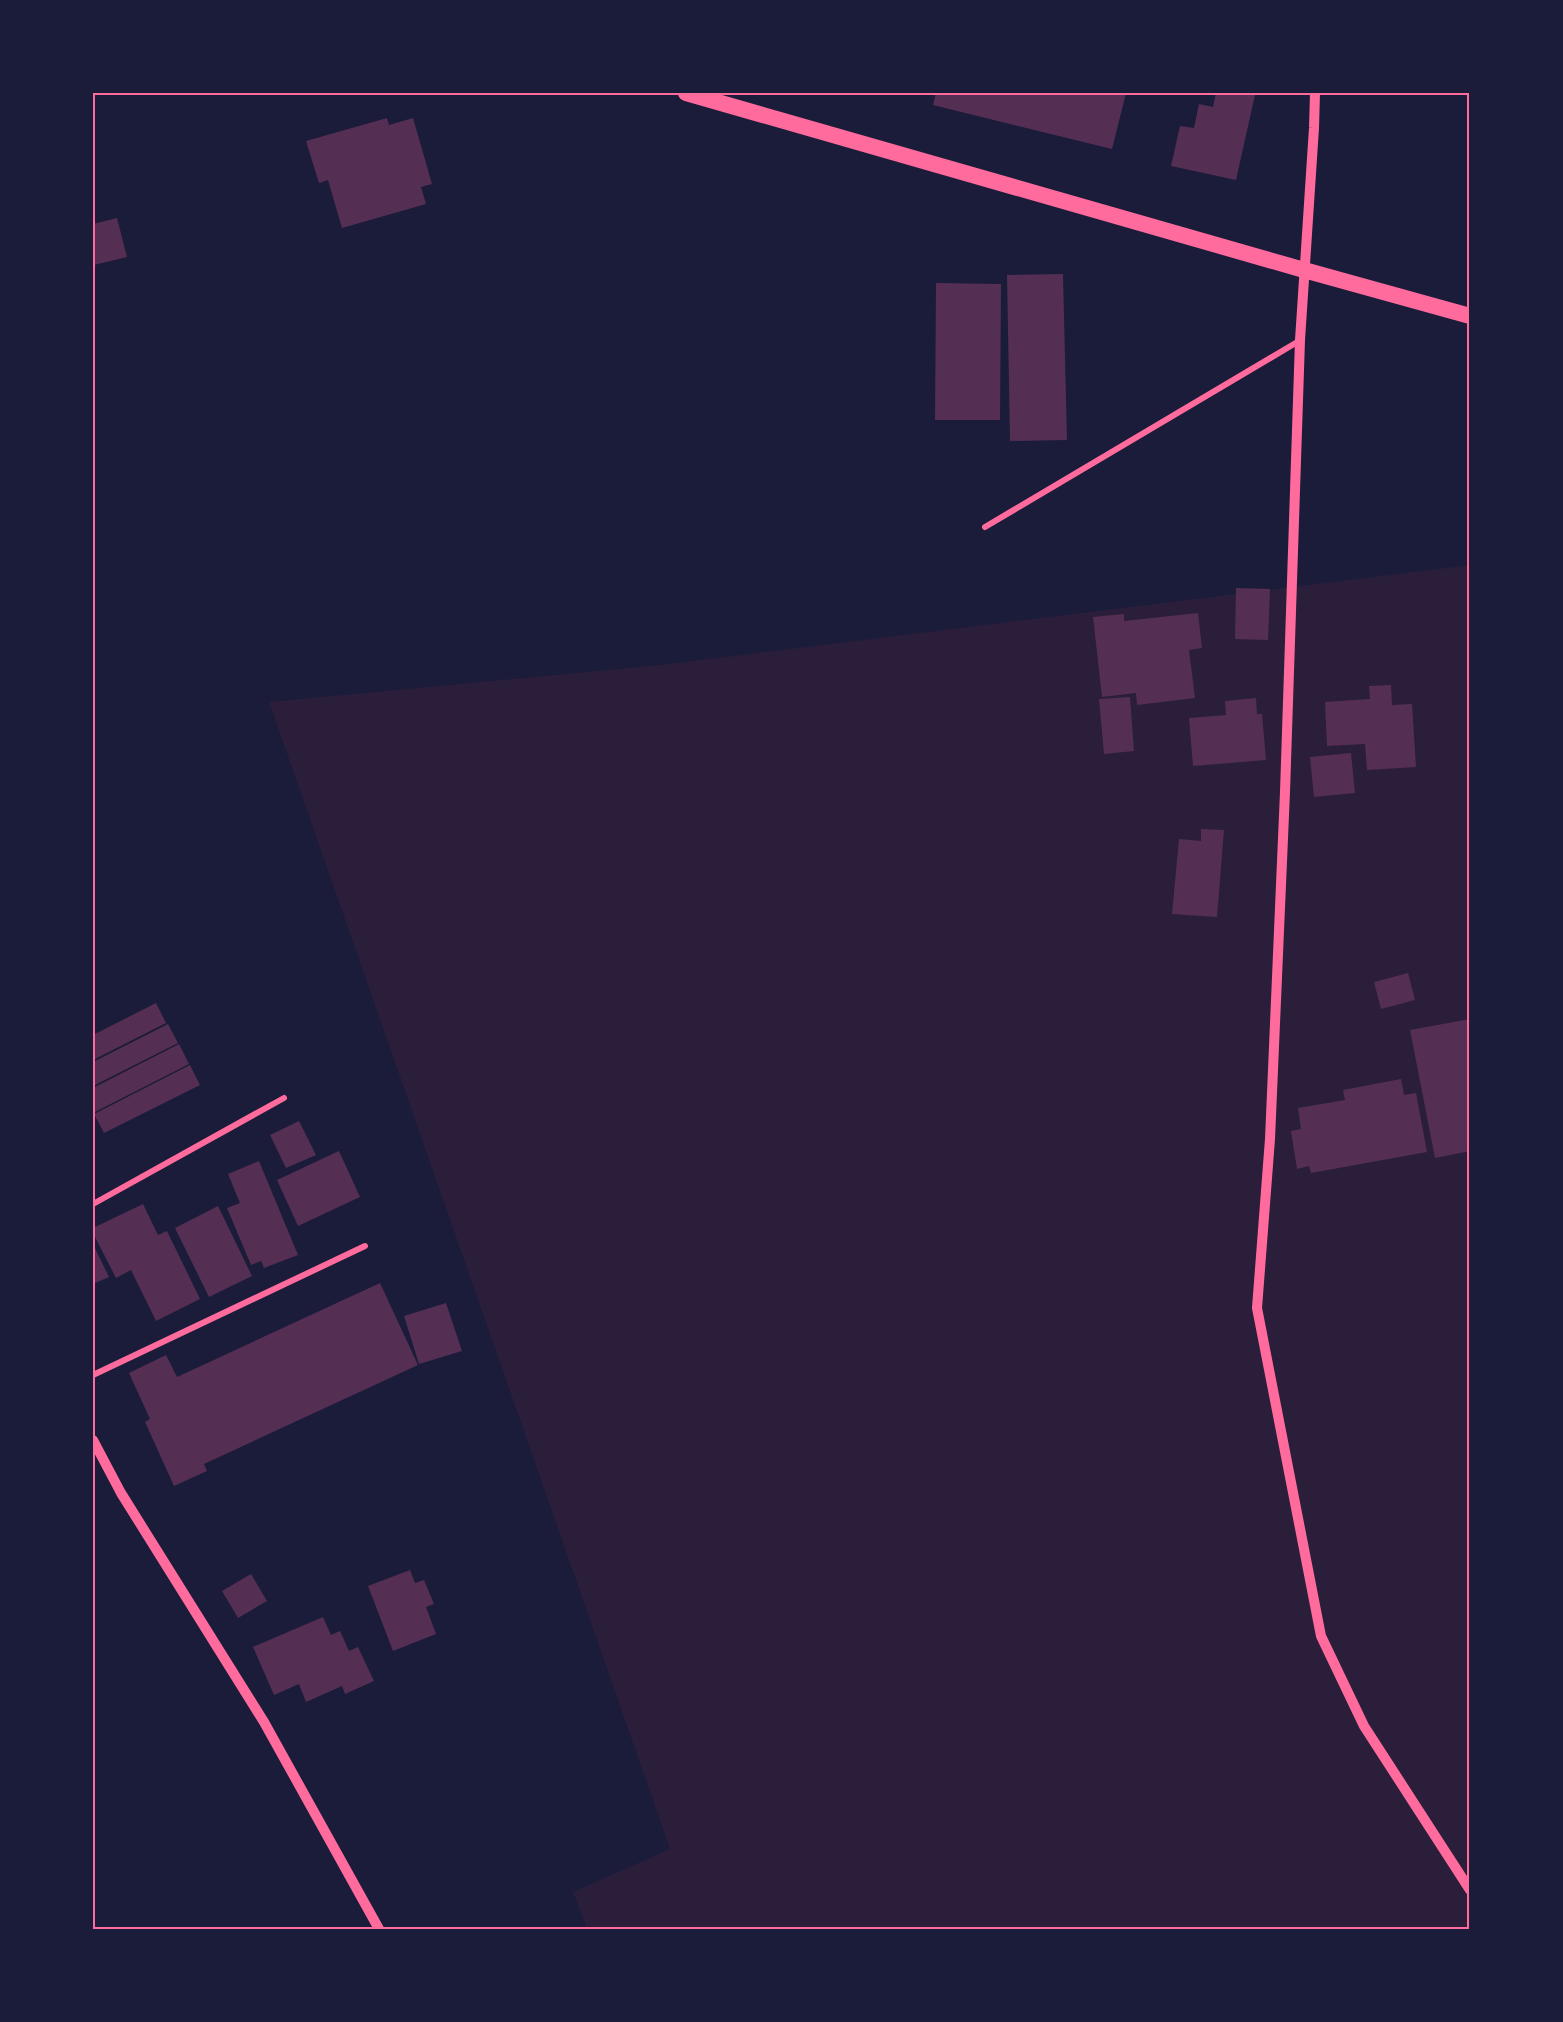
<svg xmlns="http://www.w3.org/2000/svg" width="1563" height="2022" font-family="Lato,sans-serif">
  <rect width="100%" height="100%" fill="#1b1b3a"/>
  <path fill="#2a1e3b" d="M1470,565V1929H587L573,1892L670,1849L269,702L660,665Z"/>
  <path fill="#542f53" d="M936,93H1126L1112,149L933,105Z
    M1216,93H1245L1255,95L1236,180L1171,166L1180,126L1194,128L1199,104L1213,107Z
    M387,118L389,125L413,118L432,184L421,187L426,204L342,228L328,180L319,183L306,141Z
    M117,218L127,257L94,265L93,224Z
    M1063,274L1067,440L1010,441L1007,275Z
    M936,283L1001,284L1000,420H935Z
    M1236,588L1270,589L1268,640L1235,639Z
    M1198,613L1202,648L1189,650L1195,698L1137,705L1136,693L1102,697L1093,617L1124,614V621Z
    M1391,685L1392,705L1412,704L1416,767L1367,770L1365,744L1327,746L1325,702L1370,699L1369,686Z
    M1130,697L1134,751L1104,754L1099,699Z
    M1256,698L1257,714H1262L1266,760L1193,766L1189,718L1226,715L1225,701Z
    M1351,753L1355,793L1314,797L1310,757Z
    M1201,829L1224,830L1217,917L1172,914L1179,839L1201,841Z
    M1408,973L1415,1000L1381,1009L1374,982Z
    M156,1003L166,1023L93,1060V1035Z
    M1470,1019V1151L1435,1158L1410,1030Z
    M168,1024L178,1043L93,1086V1062Z
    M179,1044L189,1064L93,1113V1088Z
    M190,1065L200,1085L104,1133L94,1114Z
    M1401,1079L1404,1095L1416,1093L1427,1152L1311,1173L1309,1166L1297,1169L1291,1131L1301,1129L1298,1108L1345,1100L1343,1090Z
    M299,1121L316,1155L286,1168L270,1135Z
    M339,1151L360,1197L298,1226L277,1180Z
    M259,1161L298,1255L264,1268L261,1261L251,1265L227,1208L240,1203L228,1174Z
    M143,1204L158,1235L167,1231L200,1299L156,1321L131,1270L116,1278L93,1233V1228Z
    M218,1206L252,1276L209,1297L175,1228Z
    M93,1244L109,1277L93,1284Z
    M380,1283L418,1365L204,1464L207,1471L174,1486L145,1422L150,1419L129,1373L166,1355L177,1377Z
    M446,1303L462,1351L419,1364L404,1316Z
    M410,1570L415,1583L424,1580L434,1604L426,1607L436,1634L393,1651L368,1586Z
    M251,1574L267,1601L238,1618L222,1591Z
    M323,1617L331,1635L340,1631L349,1651L358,1647L374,1681L345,1694L342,1686L306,1702L299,1684L274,1695L253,1647Z"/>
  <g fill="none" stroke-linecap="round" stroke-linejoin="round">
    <path stroke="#ff6b9d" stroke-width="6" d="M985,527L1299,341
      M93,1204L284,1098
      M93,1375L365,1246"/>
    <path stroke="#ff6b9d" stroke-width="10" d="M1315,93L1314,128L1300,340L1285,792L1270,1139L1257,1308L1321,1636L1364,1726L1470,1890
      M93,1440L121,1493L264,1722L379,1929"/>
    <path stroke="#ff6b9d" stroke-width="16" d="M686,93L1304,270L1470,316"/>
  </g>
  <rect width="1563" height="2022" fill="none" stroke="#1b1b3a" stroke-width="189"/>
  <rect x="94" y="94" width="1374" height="1834" fill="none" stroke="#ff6b9d" stroke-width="2"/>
</svg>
